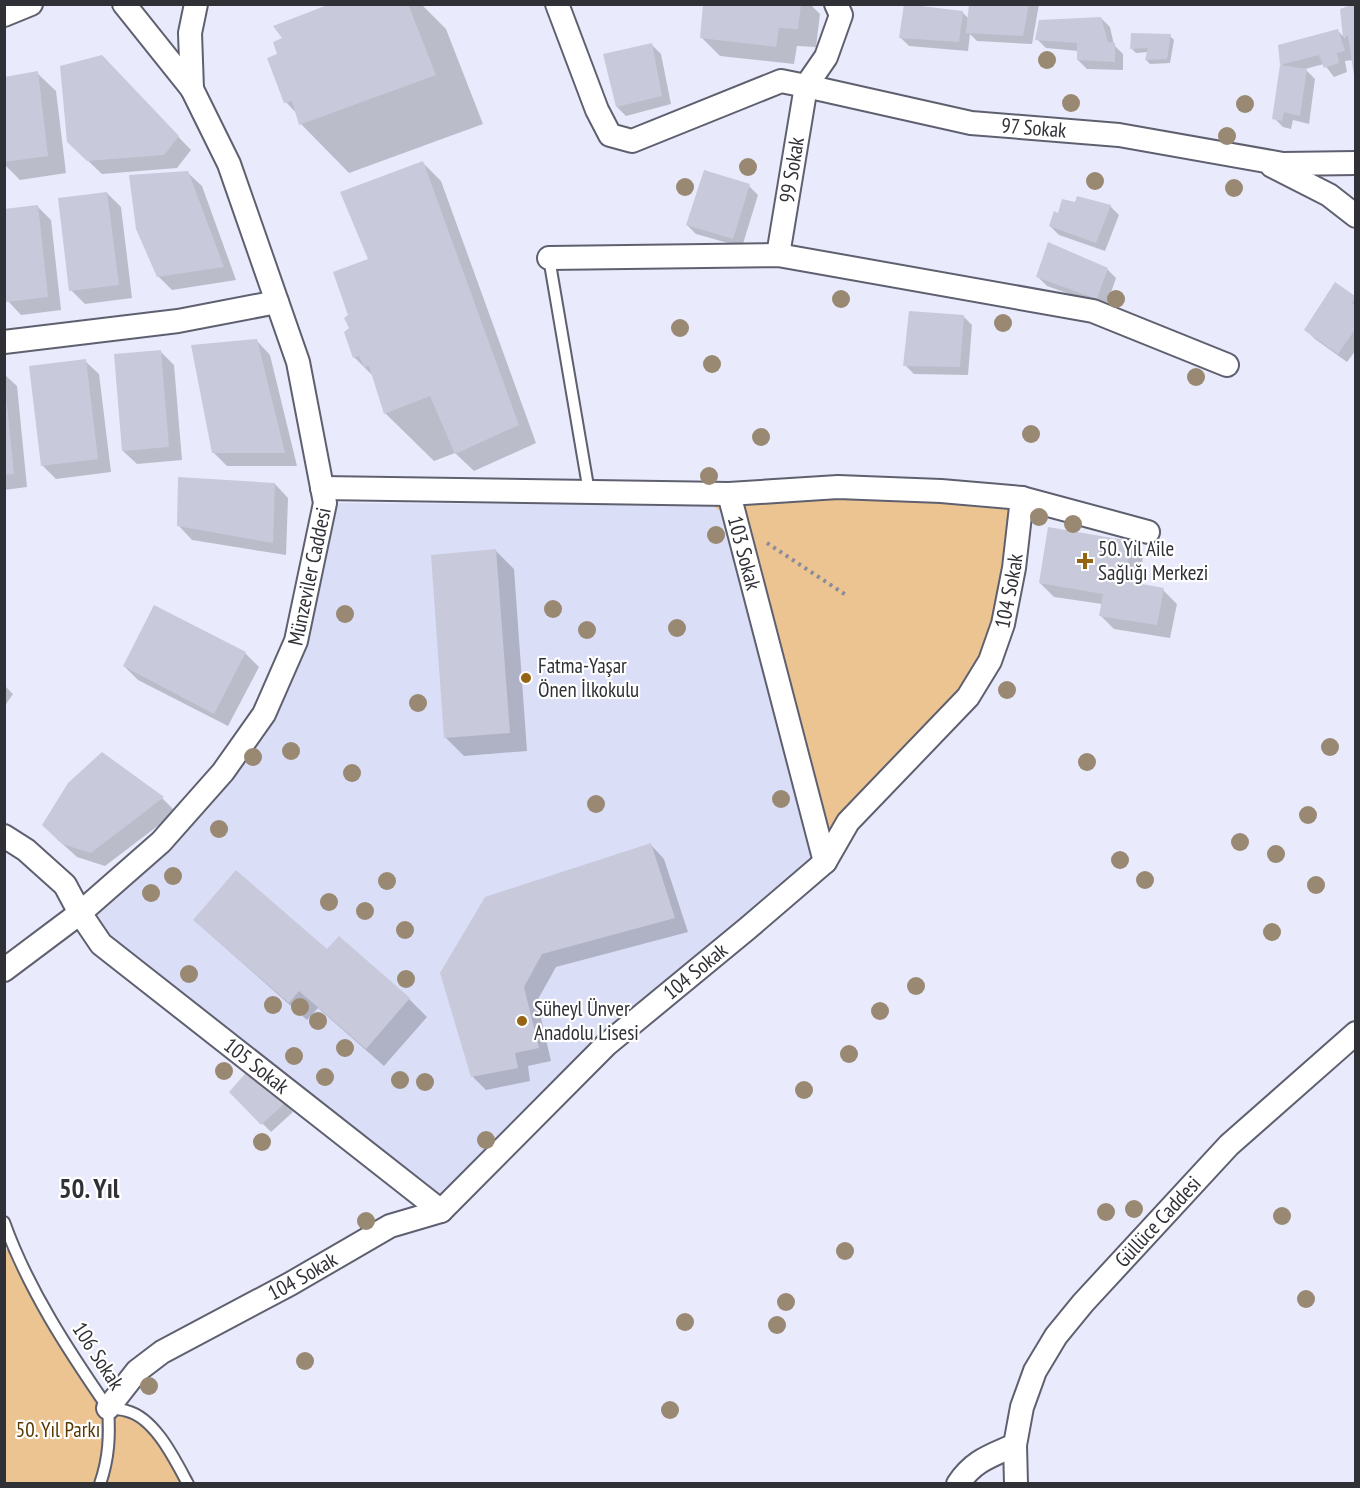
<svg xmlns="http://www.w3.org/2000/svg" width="1360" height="1488" font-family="'PT Sans Narrow',sans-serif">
  <rect width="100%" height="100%" fill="#e9ebfd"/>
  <path fill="#dbdef7" d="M325,503L712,505L736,523L825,862L748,928L441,1211L80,913L264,714Z"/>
  <path fill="#ebc491" d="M838,487L1022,498L990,661L817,848L736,523L712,505Z
    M13,1247L108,1408L144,1420L188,1483L5,1484L4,1251Z"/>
  <path fill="#0003" d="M334,4H421L446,29L483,124L349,173L301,124L297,114L286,102L279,55Z
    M705,4H810L820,14L816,47L797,46L794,64L720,56L701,37Z
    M970,4H1039L1032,44L977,41L970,34L968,51L909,46L900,37L962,12L969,19Z
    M1356,5V74L1353,60L1345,61L1347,72L1334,77L1324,64L1305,69L1315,79L1309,124L1293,120L1291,129L1283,127L1274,118L1282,65L1279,46L1338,31L1345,38L1342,10Z
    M1101,18L1110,27L1114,45L1123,54V70L1087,69L1078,60L1079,51L1046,48L1037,39Z
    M1170,36L1174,40L1170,63L1150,64L1146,60L1149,52L1136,53L1132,49Z
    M652,45L661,54L671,104L626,116L617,107Z
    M115,71L191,150L177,168L102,174L82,155Z
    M37,73L56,91L66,173L20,180L4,164V78Z
    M423,163L441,181L536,443L474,471L455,453L434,461L385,413L374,377L354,357L350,316L370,260Z
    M188,173L202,186L236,280L172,290L158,276Z
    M749,186L758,195L742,247L696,234L687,225Z
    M107,193L121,207L132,298L85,304L71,290Z
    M37,206L51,220L61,310L21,315L8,301L4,274V210Z
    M1110,206L1119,215L1105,251L1059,235L1050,226L1059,215Z
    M1107,269L1116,278L1106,307L1047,286L1038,277Z
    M1335,284L1356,299V350L1347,362L1315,339L1306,330Z
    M963,316L972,325L968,375L914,374L905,365Z
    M257,341L270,355L297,466H227L213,452Z
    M160,351L174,365L182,460L137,464L123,451Z
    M85,361L99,374L111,472L56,479L42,465Z
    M4,374L17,386L27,487L4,490Z
    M275,484L288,498L286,555L192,540L179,526Z
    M1130,542L1143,556L1139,585L1163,590L1177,604L1170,638L1114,629L1101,616L1102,604L1054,597L1040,583Z
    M496,551L514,569L527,751L464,756L446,738Z
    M245,653L259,667L228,726L138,680L124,666Z
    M4,685L13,694L4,707Z
    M103,754L163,799L176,812L105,866L77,857L57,839Z
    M651,845L664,859L688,932L556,967L537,1001L551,1061L528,1066L530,1081L486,1090L473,1077L442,974Z
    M195,920L327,951L409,999L427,1017L384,1066L318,1008L307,1020L214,938Z
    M231,1092L285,1103L293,1112L271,1132Z"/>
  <path fill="#c8cadb" d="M330,4H408L436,75L299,125L292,101L284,103L267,58L277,54L273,42L282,38L273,26Z
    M703,4H801L798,29L779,28L776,47L700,38Z
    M904,4L963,11L959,42L899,38Z
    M969,4H1029L1023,36L966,33Z
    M1353,4H1356L1354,76L1348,36L1343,37L1340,9Z
    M1101,17L1108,42L1115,43V62L1077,60V43L1035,40L1039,20Z
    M1338,29L1345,51L1337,53L1339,63L1324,68L1319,55L1280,65L1278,45Z
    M1131,33L1171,34L1167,59L1145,60L1148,48L1130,49Z
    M652,43L662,96L616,107L603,54Z
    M102,55L179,136L164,155L87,161L67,142L60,66Z
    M1280,65L1307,69L1300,116L1284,112L1282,121L1272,119Z
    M38,71L48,156L4,162V77Z
    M423,161L519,425L455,454L430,396L384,414L369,366L364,367L359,356L353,358L344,332L349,328L344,318L348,315L333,272L368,259L340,192Z
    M704,170L750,184L733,239L686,225Z
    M188,171L224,267L157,277L136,229L129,175Z
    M107,192L119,285L69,291L58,198Z
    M1077,196L1111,205L1096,243L1049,226L1054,211L1058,213L1062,199L1075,202Z
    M38,205L48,297L6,302L4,209Z
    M1048,242L1108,268L1097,299L1036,277Z
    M1335,282L1355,296L1352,304L1356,306V328L1338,354L1304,330Z
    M909,311L964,315L960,367L903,366Z
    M257,339L285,453H212L191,345Z
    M161,350L169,447L122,451L114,354Z
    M86,359L98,459L41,466L29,366Z
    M4,396H6L14,474L4,475Z
    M178,477L275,483L273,543L177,526Z
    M1048,527L1130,541L1125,581L1164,588L1157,625L1099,616L1103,594L1039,583Z
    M496,549L510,733L444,738L431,555Z
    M154,605L246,652L214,714L123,666Z
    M102,752L164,797L91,853L62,844L42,825L68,783Z
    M651,843L675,918L542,954L524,987L539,1048L515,1053L518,1068L471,1077L440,973L485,897Z
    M236,870L327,949L339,936L410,998L366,1049L299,991L289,1003L193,920Z
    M250,1068L286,1102L261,1125L229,1092Z"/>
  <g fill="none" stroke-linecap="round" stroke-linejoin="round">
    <g stroke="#5f606f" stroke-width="14">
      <path id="lane" d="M549,258L589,492
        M4,1222C28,1289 68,1350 108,1408C114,1409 121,1409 127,1411C155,1418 175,1460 188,1484
        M100,1484C109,1458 110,1435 108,1408"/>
    </g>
    <g stroke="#5f606f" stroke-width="26">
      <g id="street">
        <path d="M557,4L597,110L610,135L632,141L781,81L806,86L778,255"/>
        <path id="s1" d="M836,4L841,15L826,57L806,86L971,123L1119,135L1283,164L1356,163"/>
        <path d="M4,15L31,4"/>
        <path d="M192,89L190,33L196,4"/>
        <path d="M1272,166L1329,195L1356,216"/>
        <path d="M549,258L778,255L1093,311L1227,365"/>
        <path d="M4,342L178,321L277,302"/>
        <path d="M322,488L729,494"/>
        <path id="s2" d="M4,836L26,850L65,885L80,913L101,944L441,1211"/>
        <path d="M825,862L729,494L838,487L941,491L1022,498L1148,532"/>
        <path id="s3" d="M4,970L80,913L161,842L223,772L264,714L296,641L325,503L298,362L229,164L192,89L124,4"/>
        <path id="s4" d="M108,1408L137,1371L162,1352L290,1284L390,1226L441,1211L606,1045L748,928L825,862L848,822L968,697L990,661L1003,624L1014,568L1022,498"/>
        <path d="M958,1484C974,1460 991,1456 1015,1445"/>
        <path id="s5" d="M1016,1484L1015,1445L1022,1407L1035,1371L1056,1336L1083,1303L1229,1145L1356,1033"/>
      </g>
    </g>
    <path stroke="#8b8c98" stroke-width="4" stroke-dasharray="3 4.5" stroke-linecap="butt" d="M767,543L846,595"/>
    <use href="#lane" stroke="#fff" stroke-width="10"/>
    <use href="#street" stroke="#fff" stroke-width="22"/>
  </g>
  <g fill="#998872">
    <circle cx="1047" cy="60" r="9"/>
    <circle cx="1071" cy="103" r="9"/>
    <circle cx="1245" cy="104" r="9"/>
    <circle cx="1227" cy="136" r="9"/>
    <circle cx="748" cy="167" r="9"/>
    <circle cx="1095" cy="181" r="9"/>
    <circle cx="685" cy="187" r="9"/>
    <circle cx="1234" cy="188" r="9"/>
    <circle cx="841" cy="299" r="9"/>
    <circle cx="1116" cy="299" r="9"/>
    <circle cx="1003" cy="323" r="9"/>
    <circle cx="680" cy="328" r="9"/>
    <circle cx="712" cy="364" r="9"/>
    <circle cx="1196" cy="377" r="9"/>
    <circle cx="1031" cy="434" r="9"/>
    <circle cx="761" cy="437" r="9"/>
    <circle cx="709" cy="476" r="9"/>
    <circle cx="1039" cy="517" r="9"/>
    <circle cx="1073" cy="524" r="9"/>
    <circle cx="716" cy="535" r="9"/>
    <circle cx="553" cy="609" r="9"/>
    <circle cx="345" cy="614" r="9"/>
    <circle cx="677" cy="628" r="9"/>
    <circle cx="587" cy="630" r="9"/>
    <circle cx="1007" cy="690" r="9"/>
    <circle cx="418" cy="703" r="9"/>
    <circle cx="1330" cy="747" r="9"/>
    <circle cx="291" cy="751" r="9"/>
    <circle cx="253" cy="757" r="9"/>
    <circle cx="1087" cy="762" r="9"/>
    <circle cx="352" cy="773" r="9"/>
    <circle cx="781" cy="799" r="9"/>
    <circle cx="596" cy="804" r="9"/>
    <circle cx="1308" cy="815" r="9"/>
    <circle cx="219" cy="829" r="9"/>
    <circle cx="1240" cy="842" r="9"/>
    <circle cx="1276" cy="854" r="9"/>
    <circle cx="1120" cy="860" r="9"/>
    <circle cx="173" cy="876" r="9"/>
    <circle cx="1145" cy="880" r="9"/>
    <circle cx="387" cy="881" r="9"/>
    <circle cx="1316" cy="885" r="9"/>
    <circle cx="151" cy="893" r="9"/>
    <circle cx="329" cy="902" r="9"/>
    <circle cx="365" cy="911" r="9"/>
    <circle cx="405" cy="930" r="9"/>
    <circle cx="1272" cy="932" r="9"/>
    <circle cx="189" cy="974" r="9"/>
    <circle cx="406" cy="979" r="9"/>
    <circle cx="916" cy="986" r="9"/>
    <circle cx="273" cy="1005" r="9"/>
    <circle cx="300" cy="1007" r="9"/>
    <circle cx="880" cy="1011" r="9"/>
    <circle cx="318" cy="1021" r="9"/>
    <circle cx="345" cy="1048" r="9"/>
    <circle cx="849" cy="1054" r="9"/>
    <circle cx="294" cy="1056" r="9"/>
    <circle cx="224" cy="1071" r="9"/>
    <circle cx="325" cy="1077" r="9"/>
    <circle cx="400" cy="1080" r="9"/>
    <circle cx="425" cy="1082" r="9"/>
    <circle cx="804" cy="1090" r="9"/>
    <circle cx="486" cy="1140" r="9"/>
    <circle cx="262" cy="1142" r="9"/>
    <circle cx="1134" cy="1209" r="9"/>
    <circle cx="1106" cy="1212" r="9"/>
    <circle cx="1282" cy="1216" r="9"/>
    <circle cx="366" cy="1221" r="9"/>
    <circle cx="845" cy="1251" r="9"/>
    <circle cx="1306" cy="1299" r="9"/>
    <circle cx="786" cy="1302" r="9"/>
    <circle cx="685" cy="1322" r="9"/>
    <circle cx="777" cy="1325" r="9"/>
    <circle cx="305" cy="1361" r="9"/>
    <circle cx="149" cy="1386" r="9"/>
    <circle cx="670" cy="1410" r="9"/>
  </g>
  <g fill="#956415" stroke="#fff" stroke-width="2">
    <path d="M1082 552h6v6h6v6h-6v6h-6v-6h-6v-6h6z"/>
    <circle cx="526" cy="678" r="6"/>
    <circle cx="522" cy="1021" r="6"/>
  </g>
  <g text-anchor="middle" stroke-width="4.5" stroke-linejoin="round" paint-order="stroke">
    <g font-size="21" fill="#303137" stroke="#fff">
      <text dy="7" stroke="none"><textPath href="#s1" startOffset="324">97 Sokak</textPath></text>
      <text transform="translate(792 170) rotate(-81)" y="7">99 Sokak</text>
      <text transform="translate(744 553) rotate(75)" y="7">103 Sokak</text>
      <text dy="7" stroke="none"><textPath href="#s3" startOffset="513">Münzeviler Caddesi</textPath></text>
      <text dy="7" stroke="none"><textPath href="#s4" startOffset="1246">104 Sokak</textPath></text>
      <text dy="7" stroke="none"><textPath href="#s4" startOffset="742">104 Sokak</textPath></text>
      <text dy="7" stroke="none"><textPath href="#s2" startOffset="345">105 Sokak</textPath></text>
      <text dy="7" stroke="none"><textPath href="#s5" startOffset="310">Güllüce Caddesi</textPath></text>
      <text dy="7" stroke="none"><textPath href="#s4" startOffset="238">104 Sokak</textPath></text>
      <text transform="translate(98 1356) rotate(57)" y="7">106 Sokak</text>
    </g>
    <g font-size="21" fill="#303137" stroke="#fff" text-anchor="start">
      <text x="1098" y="556">50. Yıl Aile<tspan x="1098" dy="24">Sağlığı Merkezi</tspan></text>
      <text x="538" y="673">Fatma-Yaşar<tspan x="538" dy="24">Önen İlkokulu</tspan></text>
      <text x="534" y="1016">Süheyl Ünver<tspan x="534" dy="24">Anadolu Lisesi</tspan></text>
    </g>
    <g font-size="21" fill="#583700" stroke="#fff">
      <text x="58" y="1437">50. Yıl Parkı</text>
    </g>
    <g font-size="27" font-weight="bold" fill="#303137" stroke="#fff">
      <text x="89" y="1198">50. Yıl</text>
    </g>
  </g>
  <rect width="1360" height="1488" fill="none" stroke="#303137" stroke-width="12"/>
</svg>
